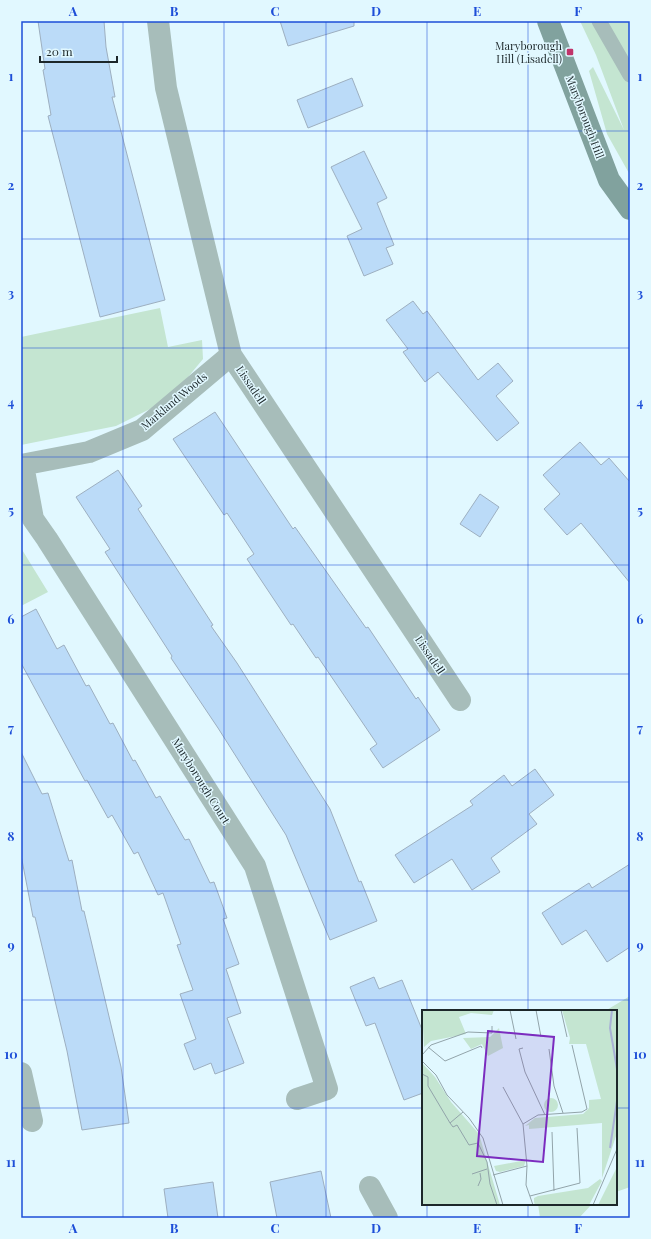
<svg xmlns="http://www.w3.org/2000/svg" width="651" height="1239" font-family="'Playfair Display',serif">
  <rect width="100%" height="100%" fill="#e1f8ff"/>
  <path fill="#c4e5d1" d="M580,21H630V175L607,134L589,71L593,67L624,130L596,55Z
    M160,308L168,347L202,340L203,359L183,383L152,408L116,426L21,445V337Z
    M21,548L48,592L21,606Z
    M630,996V1187L616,1192V1011H605Z
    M538,1204H592L579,1218H540Z"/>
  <path fill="#bbdbf8" stroke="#9dafc0" d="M38,21H104L106,47L115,97H112L165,300L100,317L48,116L51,115L43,70L45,69Z
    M280,21H354V26L288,46Z
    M352,78L363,106L308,128L297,100Z
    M364,151L387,198L377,203L394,245L386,248L393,264L364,276L347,236L362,229L331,167Z
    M413,301L423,314L427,311L478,380L498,363L513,381L496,396L519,423L497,441L438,372L425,382L403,352L408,349L386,320Z
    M215,412L293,529L295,527L366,628L368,627L416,699L418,697L440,730L383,768L370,749L377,744L318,657L316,658L293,624L291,625L247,559L254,554L227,513L224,515L173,439Z
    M580,442L601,465L609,458L630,482V583L581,523L567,535L544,509L560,494L543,475Z
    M118,470L142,506L138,509L213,625L211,626L237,663L330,809L359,882L361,881L377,921L330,940L286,835L218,728L171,658L172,656L105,552L110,549L76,497Z
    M480,494L499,507L480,537L460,524Z
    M36,609L57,649L64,645L86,686L89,685L110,724L113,723L133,761L135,760L156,798L160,796L185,840L189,839L210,883L214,882L227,918L223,919L239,964L226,969L241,1013L227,1018L244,1063L215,1074L211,1063L194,1070L184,1044L196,1039L180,994L193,990L177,945L181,944L163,893L158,895L138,852L134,854L112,815L108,818L87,780L85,781L21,663V617Z
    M21,752L42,794L48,793L69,861L72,860L82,911H84L121,1067L129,1123L82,1130L67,1051L35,917H33L21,855Z
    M535,769L554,795L529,814L537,824L491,858L500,872L472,890L452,859L414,883L395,855L473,805L470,801L504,775L512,786Z
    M630,864V947L607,962L586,930L562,945L542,913L589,883L592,888Z
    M374,977L379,989L402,980L423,1032V1093L404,1100L375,1023L366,1026L350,987Z
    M321,1171L331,1218H277L270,1182Z
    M213,1182L218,1218H168L164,1189Z"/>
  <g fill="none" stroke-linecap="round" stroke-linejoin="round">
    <path stroke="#a7bdba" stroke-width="15" d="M599,21L630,75"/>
    <path stroke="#a7bdba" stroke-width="22" d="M158,21L166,88L231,355L460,700
      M21,465L89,452L142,430L231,355
      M23,465L33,519L47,539L255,866L327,1089L297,1099
      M21,1073L32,1121
      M370,1187L387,1218"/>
    <path stroke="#81a29e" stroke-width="22" d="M548,21L609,180L630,209"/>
  </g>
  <path fill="none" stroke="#1d4ed8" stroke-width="1" stroke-opacity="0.55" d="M123,21V1218M224,21V1218M326,21V1218M427,21V1011M528,21V1011M21,131H630M21,239H630M21,348H630M21,457H630M21,565H630M21,674H630M21,782H630M21,891H630M21,1000H630M21,1108H423M616,1108H630M427,1204V1218M528,1204V1218"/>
  <rect fill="#c0356b" stroke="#e1f8ff" stroke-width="1.5" x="566" y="48" width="8" height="8" rx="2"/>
  <g text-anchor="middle" stroke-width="3" stroke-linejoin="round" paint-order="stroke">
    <g font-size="11" fill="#1c272a" stroke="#e1f8ff" text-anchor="end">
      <text x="562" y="50">Maryborough<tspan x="562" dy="13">Hill (Lisadell)</tspan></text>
    </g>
    <g font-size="11" fill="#1c272a" stroke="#e1f8ff">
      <text transform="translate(585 117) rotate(69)" y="4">Maryborough Hill</text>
      <text transform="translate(251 385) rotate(56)" y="4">Lissadell</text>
      <text transform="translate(174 401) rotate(-40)" y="4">Markland Woods</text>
      <text transform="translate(430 655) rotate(56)" y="4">Lissadell</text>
      <text transform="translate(201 781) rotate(58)" y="4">Maryborough Court</text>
    </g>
  </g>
  <g transform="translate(422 1010)">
    <rect width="195" height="195" fill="#e1f8ff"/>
    <path d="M0,0H72L70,5L49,3L37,7L44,24L9,31L2,37ZM140,0H195V123L180,168V113L107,119V115L103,116L113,108L161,104L167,98V90L179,89L164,34H147L148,28ZM77,18L81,38L66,46L60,34L49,39L41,28L68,27ZM0,53L13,67L29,92L57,124L78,195H0ZM122 95a7 7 0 1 1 14 0a7 7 0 1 1-14 0ZM104,150L102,156L78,162L74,161L72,156ZM195,154V195H176L194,159ZM178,169L180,171L167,195H113L112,192V188L116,186L166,178Z" fill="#c4e5d1"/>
    <path fill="none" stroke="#a9b2d6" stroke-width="2" d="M190,0L188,18L195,59M188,138L195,91"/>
    <path fill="none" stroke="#92a4aa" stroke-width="1" d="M88,0L94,29M114,0L119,27M139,0L145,27M6,37L23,51L59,36L60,38M101,38L97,39L103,62L123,105M127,39L132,76L141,103M0,45L9,35L46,22L70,23V16M0,51L14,65L25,85L47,108L61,128L81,195M0,64L6,67V76L28,113L41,102M81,77L101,114L105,156M28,113L31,117L35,115L47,135L56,133L65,152L68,174L75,195M101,114L116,105L160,102L165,99L150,35M130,122L132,181M50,164L65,159M71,165L105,156L104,175L111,195M56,176L59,169L58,163M108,186L158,173L155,118M171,195L195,139"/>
    <path fill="#7b2cbf" fill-opacity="0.15" stroke="#7b2cbf" stroke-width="2" d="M66,21L132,27L121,152L55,146Z"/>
    <rect width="195" height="195" fill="none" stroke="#1c272a" stroke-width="2"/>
  </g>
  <rect width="651" height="1239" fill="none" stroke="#e1f8ff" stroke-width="44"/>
  <path d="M40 56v6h77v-6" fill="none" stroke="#1c272a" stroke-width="2"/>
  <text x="46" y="56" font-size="12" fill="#1c272a" stroke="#e1f8ff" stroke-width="3" paint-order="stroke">20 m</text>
  <rect x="22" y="22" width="607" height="1195" fill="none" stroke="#1d4ed8" stroke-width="1.5"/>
  <g font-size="13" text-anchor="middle" font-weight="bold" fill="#1d4ed8">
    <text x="73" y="16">A</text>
    <text x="174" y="16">B</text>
    <text x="275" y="16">C</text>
    <text x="376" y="16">D</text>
    <text x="477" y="16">E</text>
    <text x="578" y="16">F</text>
    <text x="11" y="81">1</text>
    <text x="640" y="81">1</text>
    <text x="11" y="190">2</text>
    <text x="640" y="190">2</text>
    <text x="11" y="298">3</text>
    <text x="640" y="298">3</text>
    <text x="11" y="407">4</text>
    <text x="640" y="407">4</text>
    <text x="11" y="515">5</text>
    <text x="640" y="515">5</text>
    <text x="11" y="624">6</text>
    <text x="640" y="624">6</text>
    <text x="11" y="733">7</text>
    <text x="640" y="733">7</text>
    <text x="11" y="841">8</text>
    <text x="640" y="841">8</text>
    <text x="11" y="950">9</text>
    <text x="640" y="950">9</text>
    <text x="11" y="1059">10</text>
    <text x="640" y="1059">10</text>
    <text x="11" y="1167">11</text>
    <text x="640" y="1167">11</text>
    <text x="73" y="1233">A</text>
    <text x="174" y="1233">B</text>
    <text x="275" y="1233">C</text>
    <text x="376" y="1233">D</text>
    <text x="477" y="1233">E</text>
    <text x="578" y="1233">F</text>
  </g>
</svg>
